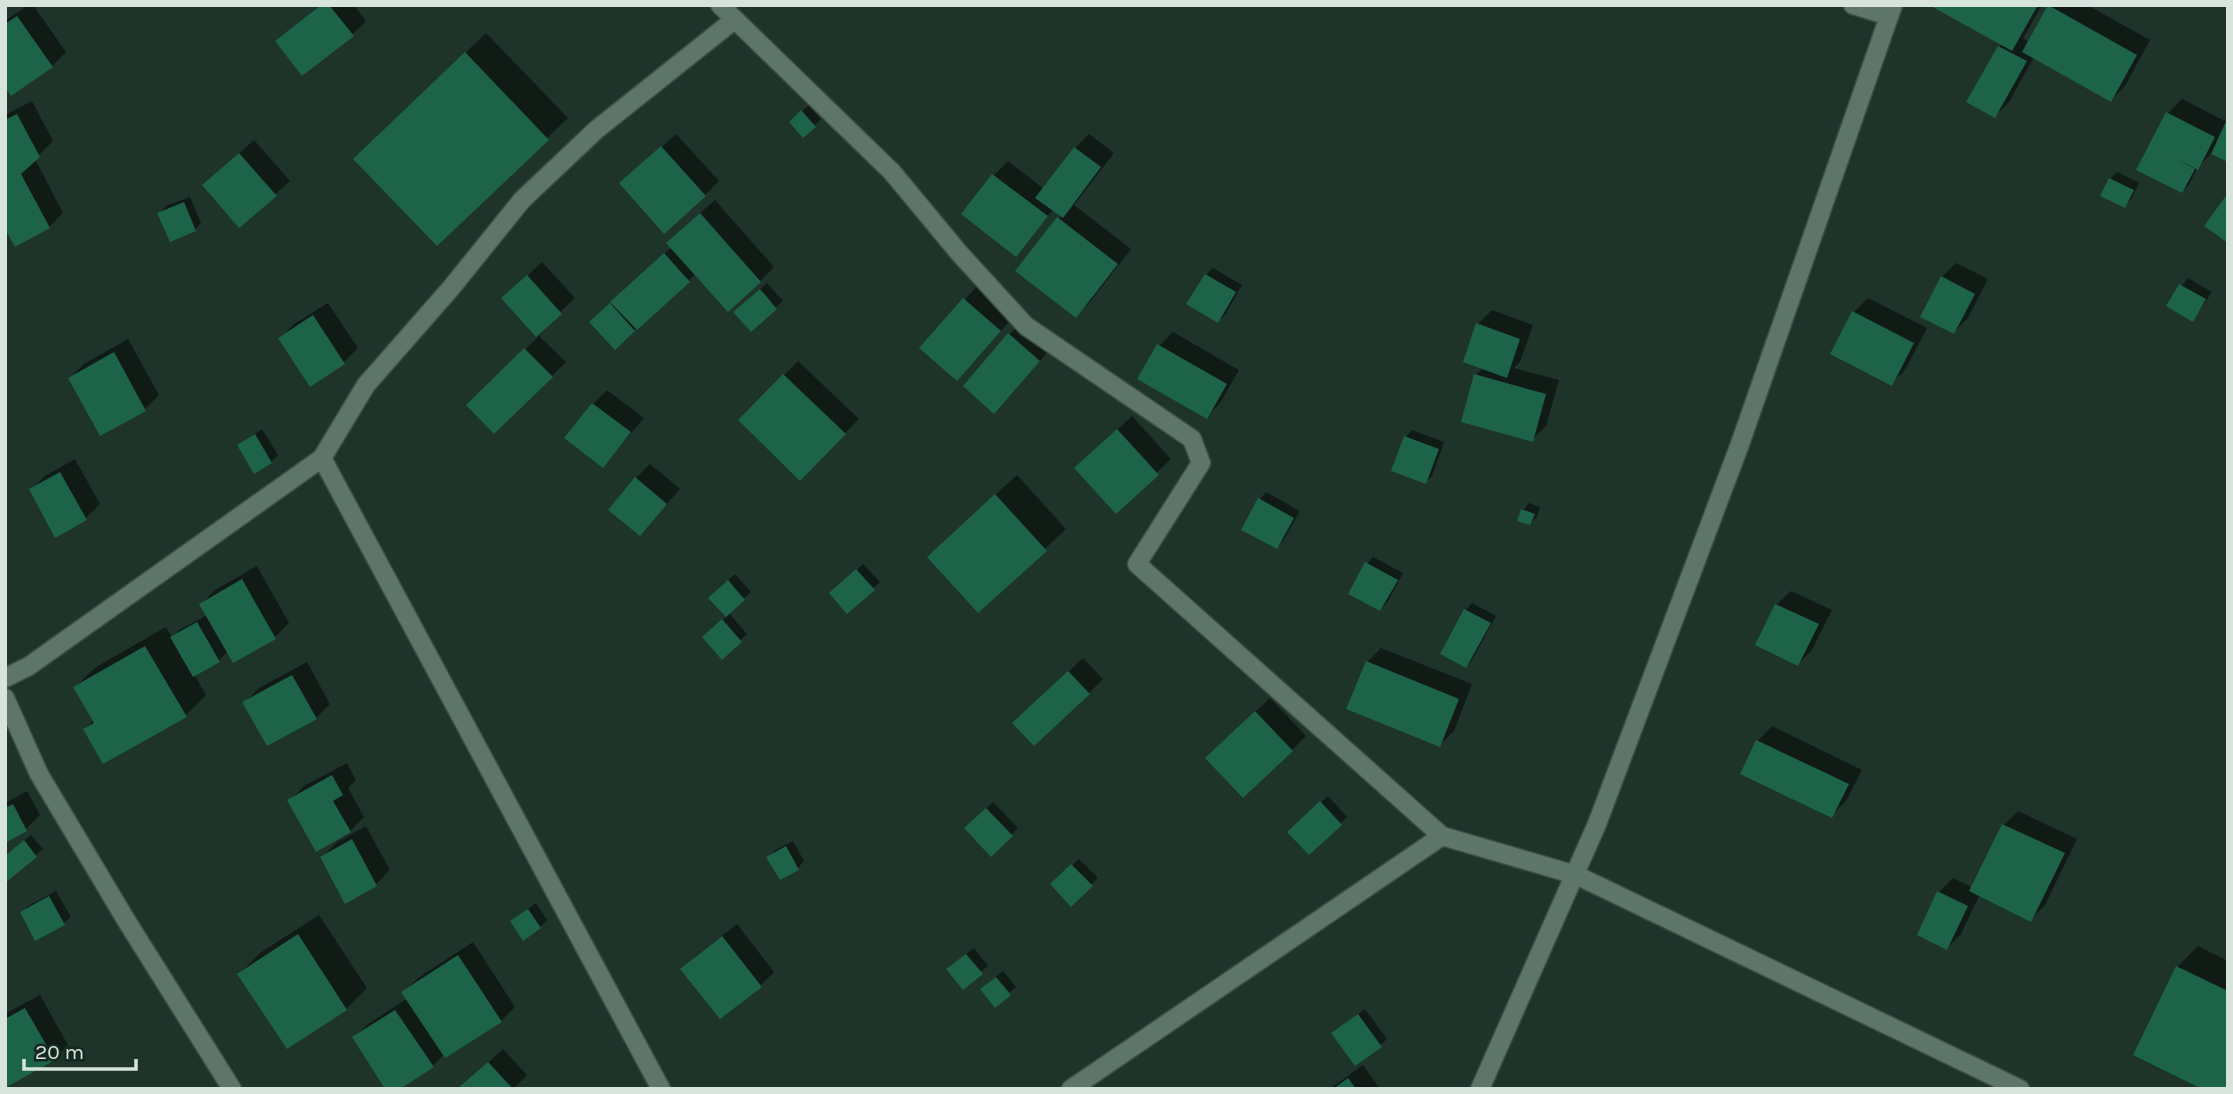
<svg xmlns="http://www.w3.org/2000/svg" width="2233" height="1094" font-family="Karla,sans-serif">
  <rect width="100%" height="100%" fill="#1e332a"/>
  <path fill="#0007" d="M28,5H33L66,52L52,66L5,84V21Z
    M320,5H354L366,21L352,35L278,41Z
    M1933,5H2042L2023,38L2029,42L2050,5H2087L2150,40L2125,86L2111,100L2034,57L2009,102L1995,116L1999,47L2003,44Z
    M486,33L568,118L437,244L376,138Z
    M2182,99L2227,122L2212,153L2197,168L2189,185L2182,191L2139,169L2168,113Z
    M32,101L53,141L35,159L63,213L49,227L5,225V115Z
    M809,105L821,119L814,126L791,122Z
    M676,134L719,181L705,195L636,170Z
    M1089,134L1114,153L1074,205L1131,249L1090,302L1076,316L1018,270L1062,215L1054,209L1016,254L994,175L1008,161L1044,189L1075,148Z
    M254,140L290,181L240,226L204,185Z
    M2117,172L2139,183L2131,199L2124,206L2110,179Z
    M190,197L201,223L195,230L159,213L166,206Z
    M715,200L774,267L760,281L696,274L615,348L592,322L672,247L682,229Z
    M542,262L575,298L537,334L566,362L494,432L468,405L538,337L504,298Z
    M1956,263L1988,279L1968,318L1954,332L1942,277Z
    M1213,268L1242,285L1225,315L1218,321L1206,275Z
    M2188,278L2212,292L2193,320L2168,305Z
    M767,283L783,301L751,330L742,306Z
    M978,285L1014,316L971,365L921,348Z
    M1868,298L1927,328L1905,370L1891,384L1854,312Z
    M328,303L358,348L344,362L310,384L280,339L294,324Z
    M1492,310L1533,325L1520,362L1514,368L1559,380L1546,426L1532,440L1476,375L1483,368L1478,324Z
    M1023,321L1053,346L1008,397L1009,335Z
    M1173,332L1239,370L1220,403L1206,417L1159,346Z
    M128,339L159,395L145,409L101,434L70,378L84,364Z
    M798,361L859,419L800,478L740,420Z
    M607,390L644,418L603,466L593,404Z
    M1132,416L1171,459L1116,511L1091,454Z
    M262,429L278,455L271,462L239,445Z
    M1412,430L1444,442L1432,476L1425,482L1406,437Z
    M75,459L100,504L86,518L31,490L45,476Z
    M650,464L680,489L640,534L636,478Z
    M1017,475L1066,529L978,611L950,536Z
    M1266,492L1300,511L1283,541L1276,547L1260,499Z
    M1529,503L1540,507L1537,517L1530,523L1523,510Z
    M1373,557L1403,573L1387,603L1380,609L1367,564Z
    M863,564L880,582L873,588L838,587Z
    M257,566L289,623L275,637L233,661L228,651L219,660L194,674L206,695L185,716L85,729L94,720L75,687L96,667L166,627L172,637L179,630L207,615L201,604L215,590Z
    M735,574L751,592L728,612L747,634L722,657L711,631L727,616L710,598Z
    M1791,591L1832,610L1812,650L1798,664L1776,605Z
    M1472,603L1496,616L1472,660L1466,666V610Z
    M1381,648L1472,684L1454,731L1439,745L1367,662Z
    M1083,658L1103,679L1089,693L1029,709Z
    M307,662L330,704L316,718L245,702L259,688Z
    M1270,698L1306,736L1292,750L1221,744Z
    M1772,726L1862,770L1846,801L1832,815L1742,773L1758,741Z
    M347,763L356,780L348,788L364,817L350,831L290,800L304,786Z
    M27,791L40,815L26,829L5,841V803Z
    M1328,796L1347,817L1309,853L1296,825Z
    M993,802L1018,828L991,855L966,828Z
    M2018,811L2077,839L2045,905L2031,919L1980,894L1961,934L1947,948L1939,892L1953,878L1973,888L2004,825Z
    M366,826L390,870L376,884L346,901L322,858L336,843Z
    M31,835L43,849L6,880L5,857Z
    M793,841L804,861L798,868L769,857L775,850Z
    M1079,859L1098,878L1071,904L1052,884Z
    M56,891L71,917L64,923L22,913L28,906Z
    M536,903L547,920L540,927L512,921Z
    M319,915L367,988L346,1009L287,1047L239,974L260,953Z
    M737,924L774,972L760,986L683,969L697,955Z
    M473,942L515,1007L501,1021L444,1054L433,1066L354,1038L368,1024L408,998L404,992L418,978Z
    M2198,946L2228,961V1089L2177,967Z
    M974,948L988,966L981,972L955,963Z
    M1003,971L1016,987L1009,993L988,983Z
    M40,995L68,1045L54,1059L5,1083V1014Z
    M1365,1009L1387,1039L1380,1045L1333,1033Z
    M503,1049L527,1075L513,1089L474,1075Z
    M1363,1065L1380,1089H1330L1331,1088Z"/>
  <path fill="#1d6349" d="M321,5H329L354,36L302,76L275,41Z
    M1929,5H2038L2012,51Z
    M2048,5L2137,55L2111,102L2022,52Z
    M17,16L53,67L11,96L5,87V24Z
    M1998,46L2027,61L1995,118L1966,102Z
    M465,52L549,140L437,246L353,159Z
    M801,110L816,127L803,138L789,122Z
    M2166,112L2215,137L2198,170L2173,157L2195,169L2182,193L2136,170Z
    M17,114L40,157L21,174L50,228L15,247L5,229V120Z
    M2228,117V162L2211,154Z
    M661,146L706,196L664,234L619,183Z
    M1074,147L1101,167L1063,218L1035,198Z
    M239,153L277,196L239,228L202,185Z
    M992,174L1048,216L1016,257L961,214Z
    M2109,178L2134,190L2125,208L2100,196Z
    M2228,193V243L2204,226Z
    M184,202L196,231L170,242L157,213Z
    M700,213L761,282L728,312L666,243Z
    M1057,217L1118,264L1076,318L1015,271Z
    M664,253L690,282L637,330L610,302Z
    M1205,274L1236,292L1218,323L1186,304Z
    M527,275L562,314L536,337L501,298Z
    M1941,276L1975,294L1954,334L1920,317Z
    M2179,284L2206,299L2193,322L2166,306Z
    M760,289L777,309L751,332L733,312Z
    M963,298L1001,331L957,381L919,348Z
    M610,303L635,331L615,350L589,322Z
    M1852,311L1914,343L1892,386L1830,354Z
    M313,315L345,364L310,387L278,338Z
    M1476,323L1520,339L1507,378L1463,362Z
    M1008,333L1040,361L994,414L963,386Z
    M1157,344L1227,384L1207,419L1137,379Z
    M524,348L553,377L494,434L466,405Z
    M114,352L146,411L100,436L68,378Z
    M783,374L846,434L800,481L738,420Z
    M1474,374L1546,394L1533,442L1461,422Z
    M592,403L631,432L603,468L564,438Z
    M1117,429L1159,475L1116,514L1074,468Z
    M255,434L272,463L254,474L237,445Z
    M1404,436L1439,449L1426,484L1391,471Z
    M60,472L87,520L55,538L29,489Z
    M635,477L667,504L640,536L608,510Z
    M995,494L1047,551L978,613L927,557Z
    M1258,498L1294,518L1277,549L1241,530Z
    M1521,509L1535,514L1530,525L1517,521Z
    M1365,562L1398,580L1380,611L1348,594Z
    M856,569L875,590L847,614L829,593Z
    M242,579L276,639L233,663L199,604Z
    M728,580L745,600L726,617L708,598Z
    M1775,604L1819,624L1798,666L1755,645Z
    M1464,609L1491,623L1466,668L1440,654Z
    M722,619L742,642L722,660L702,637Z
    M197,622L220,662L193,677L170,637Z
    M145,646L187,717L103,764L83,729L94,723L73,687Z
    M1366,661L1459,699L1440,747L1346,709Z
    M1068,671L1090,694L1034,746L1012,723Z
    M292,675L317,719L267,746L242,702Z
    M1255,711L1293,751L1243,798L1205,758Z
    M1756,740L1849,784L1832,818L1740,774Z
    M332,775L343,795L333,801L351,832L316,852L287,800Z
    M1320,801L1342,825L1309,855L1287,832Z
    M13,804L27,831L5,843V808Z
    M986,808L1013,836L991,857L964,828Z
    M2002,824L2065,853L2031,922L1969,891Z
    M352,839L377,886L345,904L320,857Z
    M24,840L37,857L5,883V856Z
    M786,846L799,870L780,880L766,857Z
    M1071,864L1093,886L1071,907L1050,884Z
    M1937,891L1968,906L1947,950L1917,935Z
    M49,896L65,925L35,941L20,912Z
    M528,909L541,928L523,941L510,921Z
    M298,934L347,1010L287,1049L237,974Z
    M722,936L762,987L720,1019L680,969Z
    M966,954L983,974L963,990L946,969Z
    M458,955L502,1022L445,1058L401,992Z
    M2176,966L2228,991V1089H2202L2133,1055Z
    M996,977L1011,995L995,1008L980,989Z
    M25,1008L55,1060L5,1088V1019Z
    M395,1010L434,1067L400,1089H385L352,1037Z
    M1358,1014L1382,1047L1355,1066L1331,1033Z
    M488,1062L513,1089H457Z
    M1348,1078L1356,1089H1333Z"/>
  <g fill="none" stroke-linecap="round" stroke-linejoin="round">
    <g stroke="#3c4f47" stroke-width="21">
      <path id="minor" d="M720,5L892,172L960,254L1026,326L1192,439L1201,463L1137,564L1442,836L1576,875L2020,1089
        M1853,5L1889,16
        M322,458L661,1089
        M5,678L29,666L322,458L366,385L451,288L522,200L596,130L734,20
        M5,698L39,774L126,920L232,1089
        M1071,1089L1442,836
        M1480,1089L1597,824L1740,444L1893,5"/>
    </g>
    <use href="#minor" stroke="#5e756a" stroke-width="18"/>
  </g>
  <rect width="2233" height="1094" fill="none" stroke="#d7e4dd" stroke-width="14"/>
  <path d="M24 1059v10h112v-10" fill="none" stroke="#d7e4dd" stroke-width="3.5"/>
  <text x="35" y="1059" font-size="21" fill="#d7e4dd" stroke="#142920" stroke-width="5" paint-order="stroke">20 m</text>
</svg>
